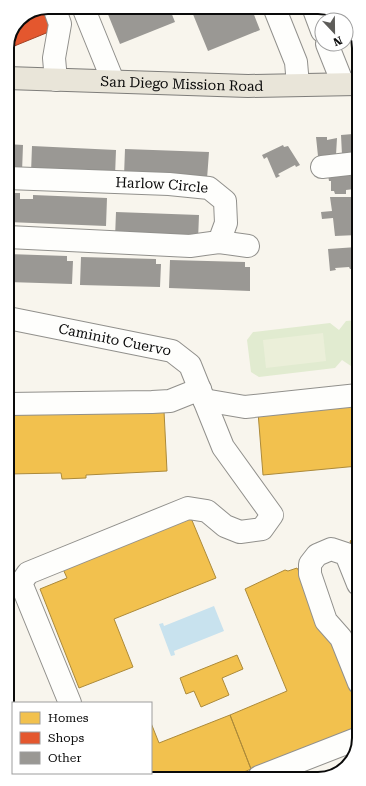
<svg xmlns="http://www.w3.org/2000/svg" width="366" height="786" font-family="'Roboto Serif',serif">
  <rect width="100%" height="100%" fill="#f8f5ed"/>
  <path fill="#e1ebd0" d="M358,320V366H351L342,360L335,368L259,377L251,372L247,340L253,332L330,323L339,330L346,321Z"/>
  <path fill="#ebefd9" d="M323,333L326,361L266,368L263,340Z"/>
  <path fill="#c8e2ee" d="M214,606L224,631L174,651L175,655L171,656L159,624L163,623L164,626Z"/>
  <path fill="#f2c14e" stroke="#ac8a3a" d="M358,403V466L263,475L258,412Z
    M164,411L167,471L86,475V478L62,479L61,473L8,474V413Z
    M191,518L216,578L114,619L133,667L79,688L40,589L67,578L63,569Z
    M358,537V561L350,541Z
    M297,568L335,637L359,698V727L251,769L230,715L287,691L245,589L285,570L288,571Z
    M237,655L243,669L222,678L229,695L201,707L194,691L186,694L180,678Z
    M230,715L251,769L230,778H114L112,773H151V723L159,743Z"/>
  <path fill="#e4572e" stroke="#a34023" d="M48,7L56,29L7,49L19,19Z"/>
  <path fill="#9a9894" d="M105,7H169L175,22L120,44Z
    M190,7H251L260,30L208,51Z
    M353,134V138L357,137V154L342,155L341,135Z
    M316,137H327V140L337,138L336,155L318,156Z
    M7,144L23,145L22,172L7,171Z
    M283,145L284,147L288,146L300,165L296,167L295,165L278,174L280,176L276,178L267,157L264,159L262,155Z
    M32,146L116,150L115,176L31,173Z
    M125,149L209,152L207,179L124,176Z
    M357,173V193H354V189L346,190V194H335L334,191H331V181H329L328,175Z
    M8,193H20V199H33V195L107,198L106,226L8,222Z
    M330,197H357V235L335,236L333,218L322,219L321,212L332,211Z
    M116,212L199,215L198,240L115,238Z
    M357,247V266H354V269H350L349,267L335,268L336,270L330,271L328,249Z
    M8,254L67,256V261H73L72,284L8,282Z
    M81,257L156,259V264H161L160,287L80,285Z
    M170,260L245,262V267H250V291L169,288Z"/>
  <g fill="none" stroke-linecap="round" stroke-linejoin="round">
    <g stroke="#91908c" stroke-width="24">
      <g id="minor">
        <path d="M54,7L60,24L54,58L56,80"/>
        <path d="M83,7L113,81"/>
        <path d="M274,7L296,62L298,85"/>
        <path d="M313,7L322,31"/>
        <path d="M327,44L343,84"/>
        <path d="M322,167L357,163"/>
        <path id="s1" d="M7,178L169,184L209,188L225,201L226,223L219,242L190,246L8,237"/>
        <path d="M219,242L248,246"/>
        <path id="s2" d="M8,318L172,351L190,365L223,447L272,515L262,529L240,532L225,526L207,511L188,508L28,573L21,583L70,703"/>
        <path d="M204,400L245,407L358,395"/>
        <path d="M8,404L152,402L170,401L200,389"/>
        <path d="M358,584L346,554L331,549L317,555L310,564V574L326,621L341,638L359,683"/>
        <path d="M98,773L100,778"/>
        <path d="M259,777L359,738"/>
      </g>
    </g>
    <g stroke="#7e7d7a" stroke-width="24">
      <g id="major">
        <path id="s3" d="M7,78L248,86L357,84"/>
      </g>
    </g>
    <use href="#minor" stroke="#fefefc" stroke-width="22"/>
    <use href="#major" stroke="#e9e5d9" stroke-width="22"/>
  </g>
  <g text-anchor="middle" stroke-width="4" stroke-linejoin="round" paint-order="stroke">
    <g font-size="14" fill="#0a0a0a" stroke="#fff">
      <text dy="5" stroke="none"><textPath href="#s3" startOffset="175">San Diego Mission Road</textPath></text>
      <text dy="5" stroke="none"><textPath href="#s1" startOffset="155">Harlow Circle</textPath></text>
      <text dy="5" stroke="none"><textPath href="#s2" startOffset="109">Caminito Cuervo</textPath></text>
    </g>
  </g>
  <path d="M0 0H366V786H0ZM48 14H318A34 34 0 0 1 352 48V738A34 34 0 0 1 318 772H48A34 34 0 0 1 14 738V48A34 34 0 0 1 48 14Z" fill="#fff" fill-rule="evenodd"/>
  <path fill="none" stroke="#0a0a0a" stroke-width="2" d="M48 14H318A34 34 0 0 1 352 48V738A34 34 0 0 1 318 772H48A34 34 0 0 1 14 738V48A34 34 0 0 1 48 14Z"/>
  <rect x="12" y="702" width="140" height="72" fill="#ffffff" stroke="#9d9d9d"/>
  <rect x="20" y="712" width="20" height="12" fill="#f2c14e" stroke="#9d9d9d"/>
  <text x="48" y="722" font-size="12" fill="#0a0a0a">Homes</text>
  <rect x="20" y="732" width="20" height="12" fill="#e4572e" stroke="#9d9d9d"/>
  <text x="48" y="742" font-size="12" fill="#0a0a0a">Shops</text>
  <rect x="20" y="752" width="20" height="12" fill="#9a9894" stroke="#9d9d9d"/>
  <text x="48" y="762" font-size="12" fill="#0a0a0a">Other</text>
  <g transform="translate(334 32) rotate(158)"><circle r="19" fill="#ffffff" stroke="#9d9d9d"/>
  <path d="M0-3L7 15L0 10L-7 15Z" fill="#5d5c59"/>
  <text y="-6" font-size="11" font-weight="bold" text-anchor="middle" fill="#0a0a0a">N</text>
  </g>
</svg>
